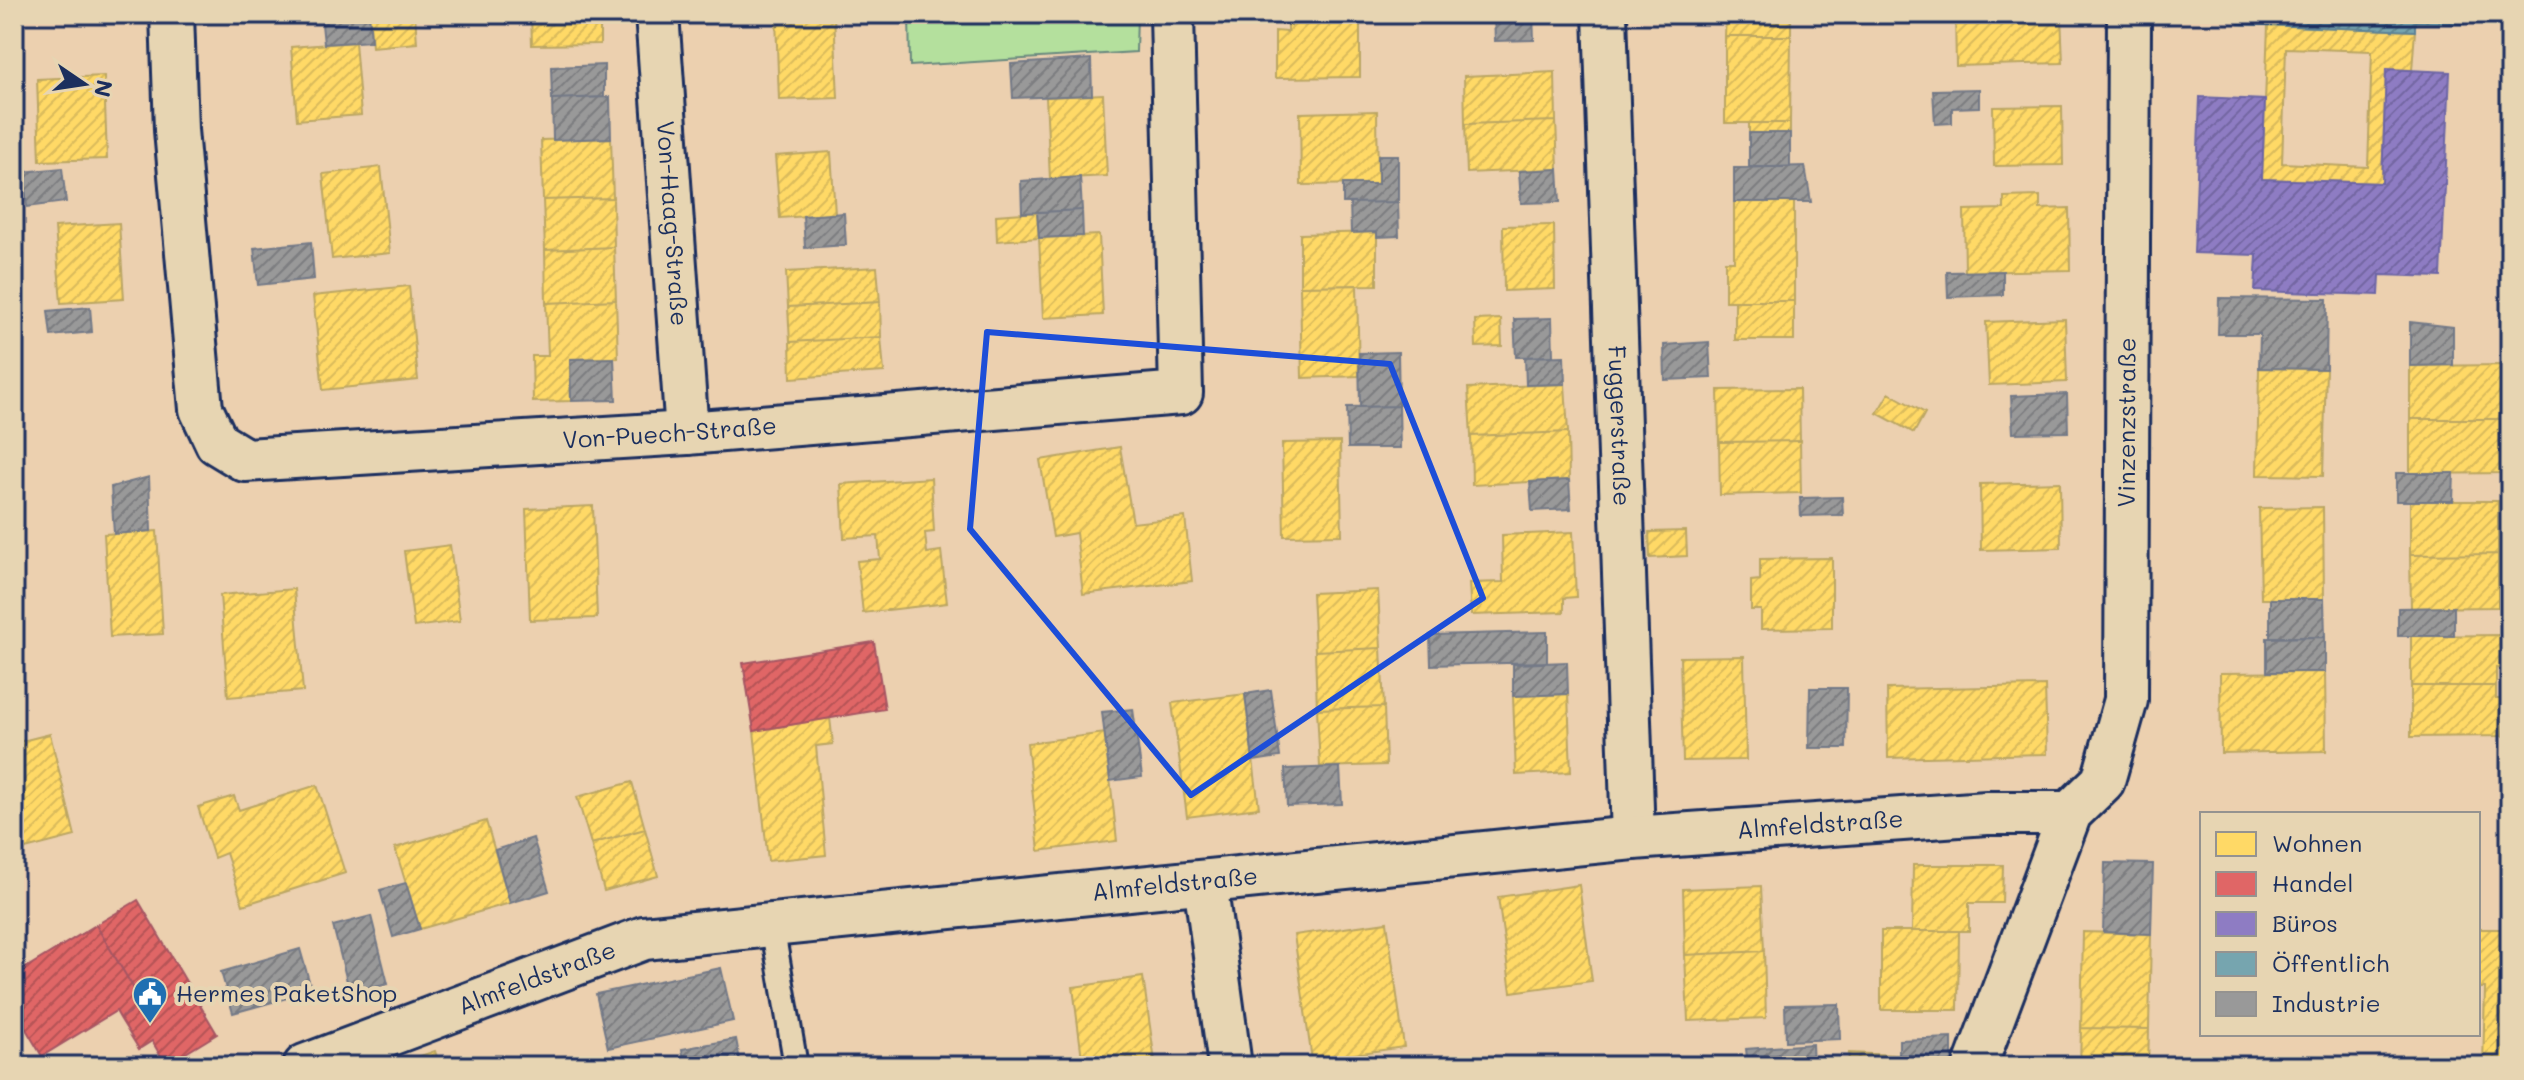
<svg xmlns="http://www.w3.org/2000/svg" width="2524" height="1080" font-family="Mali,sans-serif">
  <defs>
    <pattern id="homes-hatch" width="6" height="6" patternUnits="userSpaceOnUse" patternTransform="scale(2)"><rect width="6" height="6" fill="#ffd966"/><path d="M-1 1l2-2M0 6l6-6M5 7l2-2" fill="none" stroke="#dabb5b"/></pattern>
    <pattern id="shops-hatch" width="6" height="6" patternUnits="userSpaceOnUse" patternTransform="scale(2)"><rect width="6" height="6" fill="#e06666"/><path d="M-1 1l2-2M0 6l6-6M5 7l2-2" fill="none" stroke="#b55457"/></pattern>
    <pattern id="offices-hatch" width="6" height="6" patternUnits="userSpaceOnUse" patternTransform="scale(2)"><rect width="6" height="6" fill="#8e7cc3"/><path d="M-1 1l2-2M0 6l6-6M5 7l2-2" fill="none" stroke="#7366a2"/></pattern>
    <pattern id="public-hatch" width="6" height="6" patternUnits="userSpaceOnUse" patternTransform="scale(2)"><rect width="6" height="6" fill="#76a5af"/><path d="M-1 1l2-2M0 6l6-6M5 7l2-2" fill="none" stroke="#608792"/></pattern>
    <pattern id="industry-hatch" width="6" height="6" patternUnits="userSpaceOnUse" patternTransform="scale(2)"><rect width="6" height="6" fill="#999"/><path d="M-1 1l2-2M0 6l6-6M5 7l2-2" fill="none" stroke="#7c7d80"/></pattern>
  </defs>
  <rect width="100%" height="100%" fill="#ecd0af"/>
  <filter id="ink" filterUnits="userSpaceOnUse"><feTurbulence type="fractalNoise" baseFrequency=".0125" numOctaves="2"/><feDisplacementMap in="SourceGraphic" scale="16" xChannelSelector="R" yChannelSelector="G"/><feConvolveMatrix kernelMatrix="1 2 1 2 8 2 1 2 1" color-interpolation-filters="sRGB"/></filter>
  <g filter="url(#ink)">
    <path fill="#b4e09d" stroke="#68887e" stroke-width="2" d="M909,14H1137L1136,52L910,66Z"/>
    <path fill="url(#homes-hatch)" stroke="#bba664" stroke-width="2" fill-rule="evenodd" d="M369,14H415L417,43L372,47Z
      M531,14H600V44L532,45Z
      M1288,14H1360V77L1275,78V31L1288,32Z
      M1726,14H1791V36H1725Z
      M1955,14H2061L2063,63L1956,66Z
      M834,15L838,98L779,100L776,18Z
      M2268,25L2415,31L2412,70L2386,69L2382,183L2262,179ZM2286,48L2372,51L2368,167L2282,163Z
      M1725,36H1791L1790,123H1725Z
      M355,42L361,115L297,120L291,47Z
      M1555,72L1556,121L1465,124L1464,76Z
      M104,76L107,159L40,161L37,79Z
      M1103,94L1107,176L1050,179L1046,97Z
      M2062,106L2063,165L1994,166L1993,107Z
      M1377,111L1378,184L1301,185L1300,113Z
      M1556,121L1558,169L1467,173L1465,124Z
      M1749,123H1790V133H1749Z
      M611,138L613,198L543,200L541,140Z
      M831,152L835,214L780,218L775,156Z
      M381,167L390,253L332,259L323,174Z
      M2040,196V209L2069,208L2070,270L1965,272L1964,210L2004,209V197Z
      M613,198L614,247L545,250L543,200Z
      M1794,201V301H1725V261H1734V202Z
      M1037,212L1039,238L997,241L996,215Z
      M119,223L124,299L61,303L55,227Z
      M1554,225L1555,289L1504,291L1503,226Z
      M1377,232V285L1300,286V234Z
      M1099,235L1103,315L1043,318L1039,238Z
      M614,247L616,300L546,303L545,250Z
      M877,267L880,302L788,307L786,272Z
      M1357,285L1359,376L1302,378L1300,286Z
      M409,286L418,380L323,390L313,296Z
      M616,300L618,358L570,359L571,401L533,402L532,356H548L546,303Z
      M1735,301H1794V340H1735Z
      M880,302L881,337L790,342L788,307Z
      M1501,319L1502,346L1476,347L1475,320Z
      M2065,319L2067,382L1989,385L1986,322Z
      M881,337L884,372L791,378L790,342Z
      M2507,365V406H2500V419H2410V366Z
      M2259,368L2326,369L2323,476L2257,475Z
      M1565,384L1568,432L1471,436L1468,388Z
      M1799,389L1800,441L1719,442L1718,390Z
      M1889,393L1925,413L1914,433L1877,413Z
      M2410,419H2500V435L2507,436V473L2410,474Z
      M1568,432L1569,480L1472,485L1471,436Z
      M1800,441L1801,493L1720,495L1719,442Z
      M1340,442L1342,535L1284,536L1282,443Z
      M1120,447L1133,523L1185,517L1192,581L1083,594L1076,533L1053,537L1040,460Z
      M931,478L934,532L925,533L927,553L941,551L947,603L863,613L857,561L880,559L878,536L844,538L841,484Z
      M2060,482L2061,548L1981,550L1980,484Z
      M2410,501H2498V554L2410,555Z
      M593,506L597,618L530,620L526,509Z
      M2323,507L2324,599H2261L2259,508Z
      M157,531L163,634L110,637L104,534Z
      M1686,531L1687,556L1650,558L1649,532Z
      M1573,532L1576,597L1564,598V612L1471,615L1469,583L1503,582L1502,535Z
      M450,545L460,621L414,627L404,551Z
      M2498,554V607L2411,608L2410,555Z
      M1832,558V628L1761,629V610H1751V581L1760,580V559Z
      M294,589L303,691L228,697L220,595Z
      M1378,590L1381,648L1315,651L1312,593Z
      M2501,635L2502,669L2496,668V686H2411V636Z
      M1381,648L1384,707L1317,709L1315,651Z
      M1744,656L1746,760L1683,761L1680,657Z
      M2325,672L2326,751L2221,753L2220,673Z
      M2045,686L2047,754L1888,758L1887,689Z
      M2411,686H2496V699H2501L2502,736L2411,737Z
      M1245,694L1259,808L1187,817L1172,703Z
      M1568,694L1571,772L1516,775L1513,696Z
      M1384,707L1386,765L1320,767L1317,709Z
      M830,718L833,744L816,746L826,855L768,861L754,731Z
      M1105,733L1117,841L1039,851L1027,743Z
      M50,734L75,836L14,852V743Z
      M632,782L645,829L591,844L577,797Z
      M317,785L345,873L243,905L226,853L214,858L198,807L234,796L239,810Z
      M486,821L510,903L420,929L395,848Z
      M645,829L658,876L604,891L591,844Z
      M1913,865H2003L2002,903H1969V931H1912Z
      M1579,885L1592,981L1511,992L1498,897Z
      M1761,886L1764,951L1685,955L1683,889Z
      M1387,922L1404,1047L1312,1060L1294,935Z
      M2478,929H2505V940H2510V1066H2483L2485,988H2478Z
      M1881,931H1959L1958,1010H1881Z
      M2083,932L2151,934L2149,1029L2081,1028Z
      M1764,951L1766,1018L1688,1021L1685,955Z
      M1143,977L1155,1062L1124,1066H1083L1073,987Z
      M2081,1028L2149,1029L2148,1066H2080Z
      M435,1051L440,1066H391Z
      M1849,1053L1918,1056V1066H1848Z"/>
    <path fill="url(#shops-hatch)" stroke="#a55664" stroke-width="2" d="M874,642L885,709L754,731L743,663Z
      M138,900L217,1034L166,1065L152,1041L139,1049L120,1018L143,1004L96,925Z
      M96,925L143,1004L120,1018L116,1011L42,1056L14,1009V975Z"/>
    <path fill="url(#offices-hatch)" stroke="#6c65a5" stroke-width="2" d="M2386,69L2450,72L2441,277L2380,275L2379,295L2255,291L2257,255L2194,253L2200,97L2265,100L2262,179L2382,183Z"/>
    <path fill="url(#public-hatch)" stroke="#5b8297" stroke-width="2" d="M2225,14H2465L2464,24L2415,22V31L2239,24V15Z"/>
    <path fill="url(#industry-hatch)" stroke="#737987" stroke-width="2" d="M321,14H369L371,41L324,44Z
      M800,14H853L800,16Z
      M1494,14H1533L1534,40L1495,41Z
      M1091,59L1092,95L1013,98L1011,64Z
      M604,65V97L552,99L551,67Z
      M1979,89V107L1952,108V123L1935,124L1933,90Z
      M610,97L611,138L553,140L552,99Z
      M1749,133H1790V167H1749Z
      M1378,155H1398V202L1343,203V184H1378Z
      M1805,166L1811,202H1734V168Z
      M62,168L66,202L27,207L23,172Z
      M1558,169L1560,202L1521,203L1519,171Z
      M1080,177L1082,210L1022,213L1021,181Z
      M1398,202L1399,236L1377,237V232L1351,233L1350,203Z
      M1082,210L1083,236L1039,238L1037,212Z
      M844,213L846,245L805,248L803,216Z
      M311,242L314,279L258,285L254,248Z
      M2003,271V295L1948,297L1947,272Z
      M2219,298L2327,299L2326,369L2259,368L2260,334H2218Z
      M90,307L92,332L51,336L48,311Z
      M1552,318L1553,356L1516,357L1514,319Z
      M2410,322L2453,327V365L2410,366Z
      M1709,342L1711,378L1665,380L1664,345Z
      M1398,352L1399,406L1360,407L1359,353Z
      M1564,356L1565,384L1526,385L1525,357Z
      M614,358L616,400L571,401L570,359Z
      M2067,394L2068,432L2013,433L2011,396Z
      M1399,406L1400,448H1348L1347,407Z
      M2396,473H2454L2453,501H2396Z
      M149,477L151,531L114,534L111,487Z
      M1569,480L1571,509L1532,511L1530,482Z
      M1842,497L1843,515L1801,516L1800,498Z
      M2270,599H2324L2325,637H2270Z
      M2454,607V636H2398V608Z
      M1547,632V662L1431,665L1430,635Z
      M2325,637V672H2267V638Z
      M1567,662L1568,694L1513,696V664Z
      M1810,688H1847L1846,748H1809Z
      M1271,690L1280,757L1253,761L1245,694Z
      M1133,709L1142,777L1110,781L1102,712Z
      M1340,767L1342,804L1287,806L1285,769Z
      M533,838L549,891L510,903L495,850Z
      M2105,863L2153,864L2151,934L2103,932Z
      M406,883L420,929L393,937L380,890Z
      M371,916L388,984L350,993L333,926Z
      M300,949L312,991L233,1013L221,972Z
      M721,968L733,1021L608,1048L596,994Z
      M1839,1004L1840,1039L1786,1041L1785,1005Z
      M1952,1038V1066H1918V1056L1899,1055V1040Z
      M736,1039L741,1066H685L682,1049Z
      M1812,1044L1813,1066H1748L1746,1049Z"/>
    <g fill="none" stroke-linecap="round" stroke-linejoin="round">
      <g stroke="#1b2f5e" stroke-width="28">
        <path id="service" d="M772,925L796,1066"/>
      </g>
      <g stroke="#1b2f5e" stroke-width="48">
        <g id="minor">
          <path id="s1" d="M172,14L176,130L201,409L217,443L245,460L687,433L1181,393L1172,14"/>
          <path id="s2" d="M657,14L687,433"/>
          <path id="s3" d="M1605,14L1633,838"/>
          <path d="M1205,882L1230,1066"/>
          <path id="s4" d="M305,1066L644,938L1633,838L1987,813H2070"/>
          <path id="s5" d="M1975,1066L2070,813L2103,781L2126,700L2129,14"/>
        </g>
      </g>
      <use href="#service" stroke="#e7d5b2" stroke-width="22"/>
      <use href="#minor" stroke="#e7d5b2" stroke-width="42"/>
    </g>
  </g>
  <path fill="none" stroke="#1d4ed8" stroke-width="6" stroke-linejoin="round" d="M987,332L1390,364L1483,598L1191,795L970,529Z"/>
  <defs>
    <g id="civic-pin" transform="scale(1.8)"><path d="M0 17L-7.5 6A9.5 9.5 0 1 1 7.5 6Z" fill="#1f6fb2" stroke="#e7d5b2"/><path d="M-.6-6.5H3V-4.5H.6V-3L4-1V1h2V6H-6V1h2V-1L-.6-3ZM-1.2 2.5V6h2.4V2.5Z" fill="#fff"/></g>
  </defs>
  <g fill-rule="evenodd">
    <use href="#civic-pin" x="150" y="994"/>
  </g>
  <g text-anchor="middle" stroke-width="8" stroke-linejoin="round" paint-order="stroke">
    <g font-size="24" fill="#1b2f5e" stroke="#e7d5b2">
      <text dy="8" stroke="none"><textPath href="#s2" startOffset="210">Von-Haag-Straße</textPath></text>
      <text dy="8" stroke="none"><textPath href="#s5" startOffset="678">Vinzenzstraße</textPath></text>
      <text dy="8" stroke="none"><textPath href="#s3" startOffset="412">Fuggerstraße</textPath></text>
      <text dy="8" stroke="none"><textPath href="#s1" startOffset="892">Von-Puech-Straße</textPath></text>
      <text dy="8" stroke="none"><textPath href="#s4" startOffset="1544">Almfeldstraße</textPath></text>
      <text dy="8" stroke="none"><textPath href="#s4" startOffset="896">Almfeldstraße</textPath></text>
      <text dy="8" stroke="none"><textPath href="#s4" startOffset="248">Almfeldstraße</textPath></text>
    </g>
    <g font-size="24" fill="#1b2f5e" stroke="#e7d5b2" text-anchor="start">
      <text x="176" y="1002">Hermes PaketShop</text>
    </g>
  </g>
  <rect width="2524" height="1080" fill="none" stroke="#e7d5b2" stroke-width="48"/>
  <rect x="24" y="24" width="2476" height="1032" fill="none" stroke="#1b2f5e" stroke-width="3" filter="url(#ink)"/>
  <rect x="2200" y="812" width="280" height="224" fill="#e7d5b2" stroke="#959390" stroke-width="2"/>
  <rect x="2216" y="832" width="40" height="24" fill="#ffd966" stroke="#959390" stroke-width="2"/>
  <text x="2272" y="852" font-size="24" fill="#1b2f5e">Wohnen</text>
  <rect x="2216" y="872" width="40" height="24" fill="#e06666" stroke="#959390" stroke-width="2"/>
  <text x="2272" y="892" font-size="24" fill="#1b2f5e">Handel</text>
  <rect x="2216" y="912" width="40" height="24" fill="#8e7cc3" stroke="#959390" stroke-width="2"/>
  <text x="2272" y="932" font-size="24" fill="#1b2f5e">Büros</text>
  <rect x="2216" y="952" width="40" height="24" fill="#76a5af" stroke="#959390" stroke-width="2"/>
  <text x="2272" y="972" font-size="24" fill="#1b2f5e">Öffentlich</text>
  <rect x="2216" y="992" width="40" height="24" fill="#999999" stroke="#959390" stroke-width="2"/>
  <text x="2272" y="1012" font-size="24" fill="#1b2f5e">Industrie</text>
  <g transform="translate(84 84) rotate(103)" stroke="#e7d5b2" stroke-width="6" paint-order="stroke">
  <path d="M0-6L14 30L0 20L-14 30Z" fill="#1b2f5e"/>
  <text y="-12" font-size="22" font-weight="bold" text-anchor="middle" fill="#1b2f5e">N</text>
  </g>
</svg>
